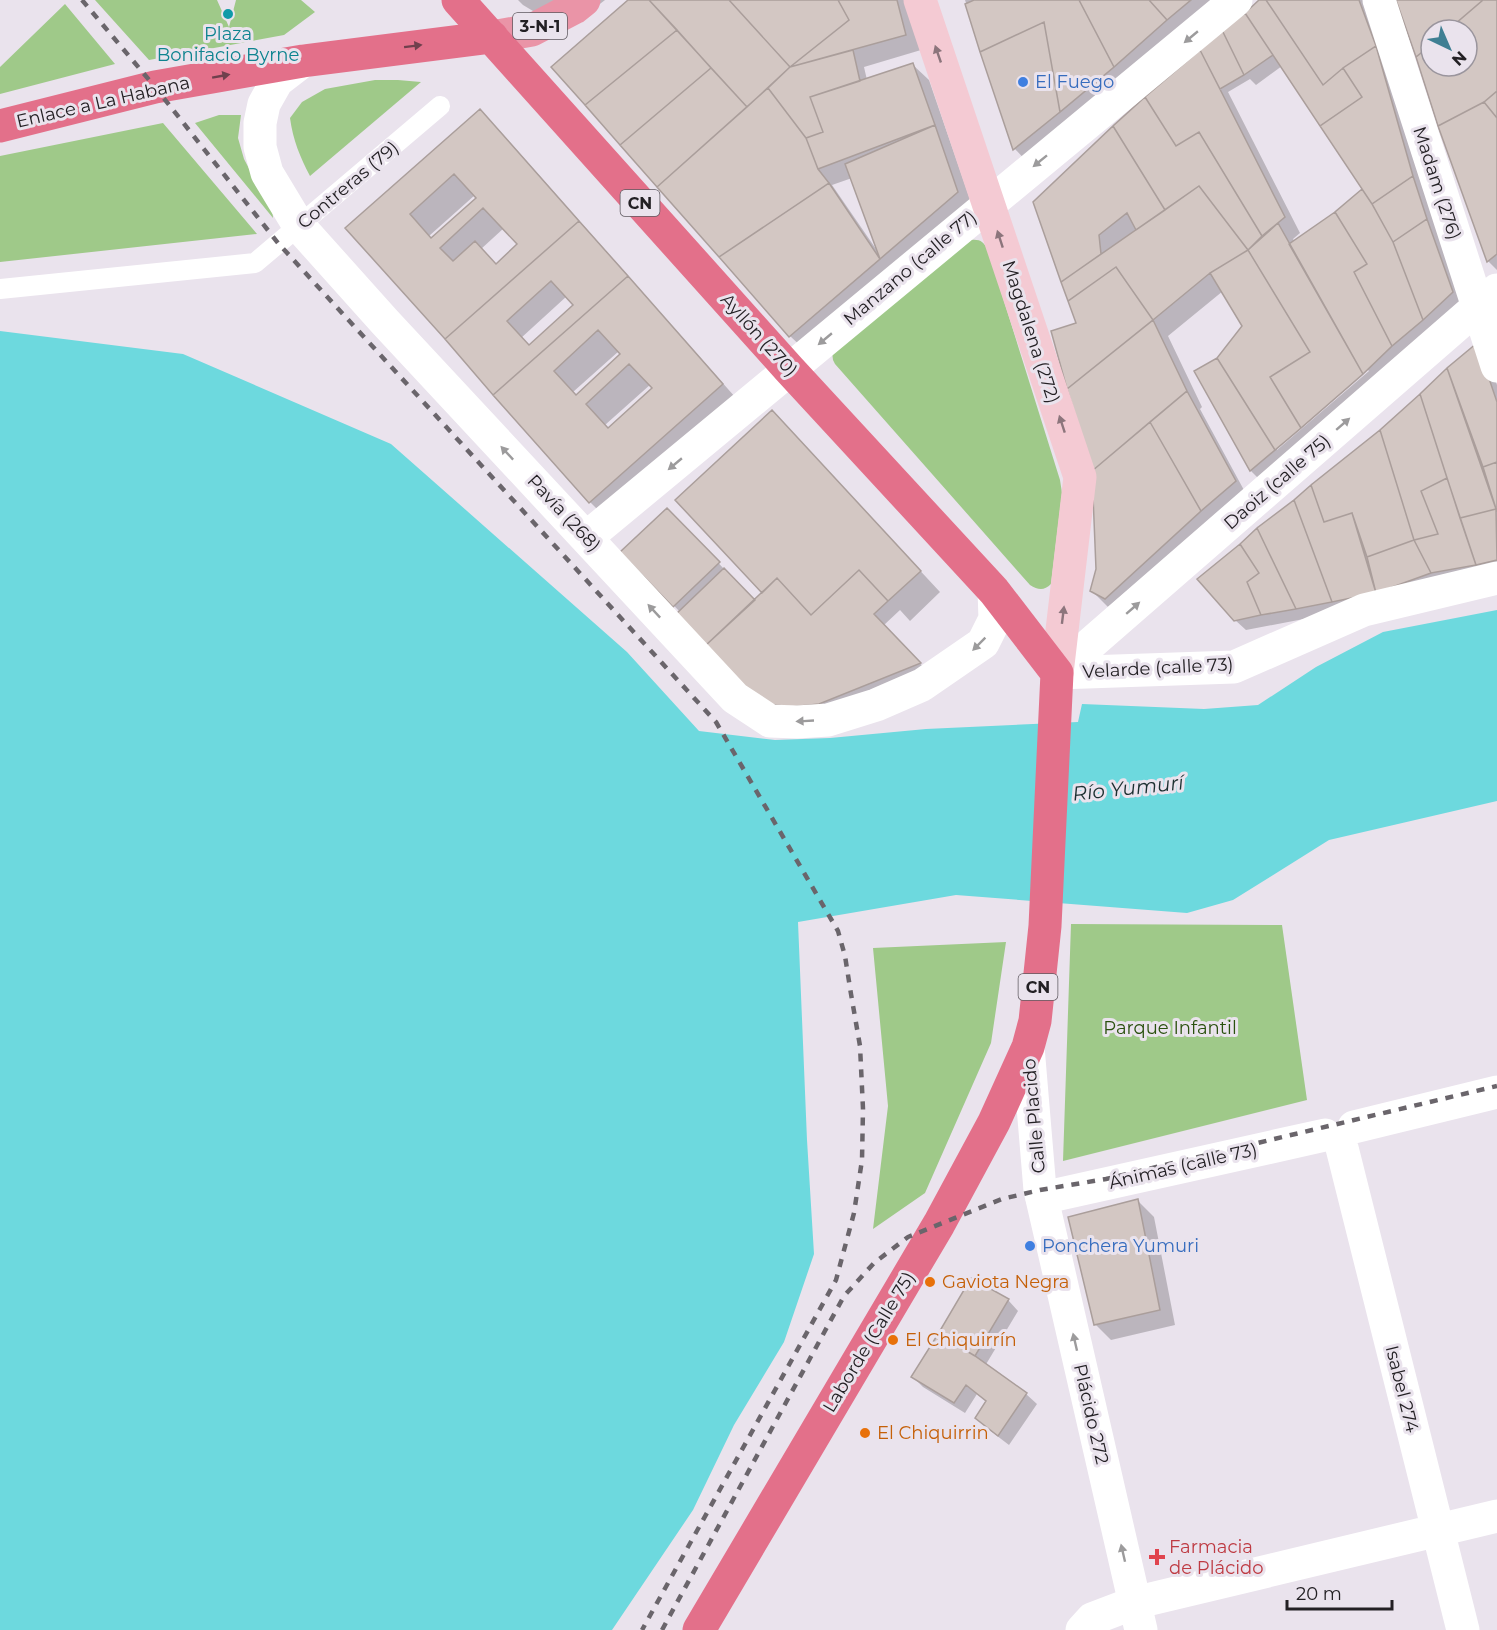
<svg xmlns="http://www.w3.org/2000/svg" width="1497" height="1630" font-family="Montserrat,sans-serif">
  <rect width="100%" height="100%" fill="#eae3ed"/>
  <path fill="#9fc989" d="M95,0H217L229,27L236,0H301L315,12L284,35L149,60Z
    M65,4L115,64L0,94V67Z
    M375,80H398L421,82L310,176C300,157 293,140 290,118L302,102L325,89Z
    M219,115H241L238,138L244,159L257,184L272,205L273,218L195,123Z
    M163,123L257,234L0,262V156Z
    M971,240C980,239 984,242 988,250L1060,480L1062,493L1051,584C1044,591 1038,590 1030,585L835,364L833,360L832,352Z
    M1071,924L1282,925L1307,1100L1063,1161Z
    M1006,942L991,1043L925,1193L873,1229L888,1106L873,948Z"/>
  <path fill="#6dd9de" d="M0,331L183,354L391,444L627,652L699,731L775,740L830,738L926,729L1078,722L1082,704L1204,709L1258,705L1316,667L1383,632L1497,610V801L1329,840L1233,900L1187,913L956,895L798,922L807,1140L814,1254L784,1342L734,1425L693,1510L612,1630H0Z"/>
  <path fill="#0003" fill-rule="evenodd" d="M518,0H605L591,11L553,23L523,5Z
    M630,0H907L921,50L864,67L867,80L913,65L929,80L973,208L806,351L790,336ZM852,178L876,249L832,185Z
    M965,0H1226L1030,165L1015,149Z
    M1261,0H1368L1462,303L1261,481L1251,471L1196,372L1218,359L1244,327L1223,291L1168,336L1202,407L1200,409L1245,492L1108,607L1092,591L1098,570L1093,471L1078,324L1034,202L1200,52L1204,56ZM1282,66L1364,189L1336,213L1295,242L1293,239L1300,233L1228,92L1250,79L1256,85ZM1367,369L1369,371L1277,450V446Z
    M1397,0H1497V270L1488,261ZM1431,30H1467V66H1431Z
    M480,111L500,131L743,406L610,522L590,502L347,228ZM475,195L478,198L432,240L429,236ZM504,228L519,244L497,265L481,249ZM567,296L575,305L529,347L521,338ZM619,351L622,355L577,396L573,392ZM651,384L654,388L609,429L605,425Z
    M1477,345L1487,355L1497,385V573L1387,603L1246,630L1235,620L1381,431Z
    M792,433L940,592L910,621L900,610L884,625L930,674L830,714L680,612L623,552L678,520L755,602L764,593Z
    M1138,1201L1154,1217L1175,1325L1111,1340L1095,1324Z
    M1008,1300L1018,1311L985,1366L1026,1394L1037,1404L1009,1445L988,1429L977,1418L987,1402L977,1394L965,1413L923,1387L913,1377Z"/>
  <path fill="#d3c7c3" stroke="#aa9e9b" stroke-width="1.5" fill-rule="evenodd" d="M628,0H649L677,30L585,105L551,67Z
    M649,0H729L790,67L747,107Z
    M729,0H838L849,20L790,67Z
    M838,0H897L906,35L790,67L849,20Z
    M974,0H1079L1114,67L1060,112L1044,22L980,52L965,4Z
    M1079,0H1149L1167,20L1114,67Z
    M1149,0H1191L1167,20Z
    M1259,0H1266L1323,85L1343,68L1362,97L1320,126L1245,13Z
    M1266,0H1359L1376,46L1343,68L1323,85Z
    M1396,0H1483L1448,30H1431V45L1416,57Z
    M1483,0H1497V91L1484,102L1438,126L1416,57L1431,45V66H1467V30H1448Z
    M1245,13L1273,55L1244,75L1222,30Z
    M1044,22L1060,112L1013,150L980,52Z
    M677,30L711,68L620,145L585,105Z
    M1222,30L1244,75L1220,89L1200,50Z
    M1376,46L1413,176L1372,204L1320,126L1362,97L1343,68Z
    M853,50L860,81L810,97L823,132L806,138L768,88L790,67Z
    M1200,50L1285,217L1262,236L1199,132L1176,146L1145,97Z
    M913,63L935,125L818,169L806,138L823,132L810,97Z
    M711,68L747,107L657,187L620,145Z
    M768,88L806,138L818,169L829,183L719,257L657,187Z
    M1497,91V118L1484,102Z
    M1145,97L1176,146L1199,132L1262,236L1248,250L1199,186L1165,210L1113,126Z
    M1484,102L1497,118V254L1487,262L1438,126Z
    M480,109L579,221L445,339L345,228ZM454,174L476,198L431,238L410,214ZM483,208L517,244L496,264L475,241L453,261L440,248Z
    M935,125L958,192L880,259L845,164Z
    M1113,126L1165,210L1136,230L1127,213L1099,235L1101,254L1061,282L1033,202Z
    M1413,176L1427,219L1393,242L1372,204Z
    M829,183L880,259L789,337L719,257Z
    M1199,186L1248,250L1210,273L1153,320L1116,267L1068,301L1061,282Z
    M1362,189L1372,204L1393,242L1423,320L1392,346L1354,272L1367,264L1335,212Z
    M1335,212L1367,264L1354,272L1392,346L1363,374L1289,244Z
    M1427,219L1453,292L1423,320L1393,242Z
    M579,221L628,276L493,395L445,339ZM551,281L573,305L529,345L507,321Z
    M1278,223L1363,374L1301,428L1270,377L1310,352L1248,250Z
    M1248,250L1310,352L1270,377L1301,428L1275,450L1217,358L1242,326L1210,273Z
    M1116,267L1153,320L1067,389L1051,331L1076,323L1068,301Z
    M628,276L723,384L589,503L493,395ZM598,330L620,354L576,395L554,371ZM629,364L652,388L608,428L586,404Z
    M1153,320L1187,391L1092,471L1067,389Z
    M1477,343L1497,402V462L1483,467L1447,368Z
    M1217,358L1275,450L1250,471L1194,371Z
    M1447,368L1496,509L1460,518L1420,394Z
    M1187,391L1236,481L1201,511L1150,422Z
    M1420,394L1447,478L1421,491L1438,534L1414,540L1380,430Z
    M772,410L921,571L888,601L859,570L811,615L777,578L762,593L675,500Z
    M1150,422L1201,511L1105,599L1090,591L1096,569L1092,471Z
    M1380,430L1414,540L1367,557L1352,513L1324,522L1311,485Z
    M1497,462V512L1483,467Z
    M1447,478L1476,565L1431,573L1414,540L1438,534L1421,491Z
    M1311,485L1324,522L1352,513L1376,593L1332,602L1294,500Z
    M1294,500L1332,602L1296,609L1257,528Z
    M667,508L720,562L673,607L620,552Z
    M1496,509L1497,560L1476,565L1460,518Z
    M1257,528L1296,609L1261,615L1247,582L1259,573L1240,544Z
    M1414,540L1431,573L1376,593L1367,557Z
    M1240,544L1259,573L1247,582L1261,615L1234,621L1197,579Z
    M724,568L755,600L705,646L675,615Z
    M859,570L888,601L874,614L921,663L819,704L791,707L768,704L751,695L705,646L777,578L811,615Z
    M1138,1199L1160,1310L1094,1325L1068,1217Z
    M971,1278L1009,1299L975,1356L938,1334Z
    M938,1334L975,1356L1027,1393L998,1436L975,1418L986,1401L966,1385L954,1403L911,1377Z"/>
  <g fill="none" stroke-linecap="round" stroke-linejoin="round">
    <path stroke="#fff" stroke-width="20" d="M0,289L255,263L440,106"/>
    <path stroke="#fff" stroke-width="33" d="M1379,0L1497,366
      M303,61L277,81L264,104L260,123V147L267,173L299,226L385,322L735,698L770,721L797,722L828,720L876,705L922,685L983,643L995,619L994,591
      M586,538L1236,0
      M1057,673L1497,290
      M1057,673L1234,667L1364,610L1497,578
      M1354,1127L1497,1092
      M1342,1148L1463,1630
      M1042,1198L1325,1135
      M1082,1630L1092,1619L1134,1603L1497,1516"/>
    <path stroke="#fff" stroke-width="33" d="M1028,1047L1040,1190L1141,1630"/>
    <path stroke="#f4cad3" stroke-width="33" d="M920,0L1080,477L1057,673"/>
    <path stroke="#ea94a7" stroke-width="33" d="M492,37L532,30L574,8L584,0"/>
    <path stroke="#e3708a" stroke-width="33" d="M458,0L789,369L994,591L1057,673L1045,926L1035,1021L1028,1047L994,1122L939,1224L699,1630
      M0,126L155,87L303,61L492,37"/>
    <path stroke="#6a656b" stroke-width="4.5" stroke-dasharray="8 8" stroke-linecap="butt" d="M82,0L155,87L278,243L716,722L838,931L845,956L851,994L860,1046L863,1109L862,1160L854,1213L836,1280L642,1630
      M662,1630L844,1296L874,1263L908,1237L1002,1199L1040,1190L1106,1179L1497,1086"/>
  </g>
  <defs><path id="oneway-solid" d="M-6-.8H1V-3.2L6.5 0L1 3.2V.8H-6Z" transform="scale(1.5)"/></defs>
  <g fill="#9c9b9c">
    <use href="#oneway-solid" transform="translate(1191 37) rotate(140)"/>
    <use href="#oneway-solid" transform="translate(1040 161) rotate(141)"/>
    <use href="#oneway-solid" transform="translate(825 339) rotate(140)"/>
    <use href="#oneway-solid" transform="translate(1343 424) rotate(-41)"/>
    <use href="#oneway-solid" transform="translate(507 453) rotate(-133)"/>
    <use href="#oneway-solid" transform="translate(675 464) rotate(140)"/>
    <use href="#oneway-solid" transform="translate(1133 608) rotate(-41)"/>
    <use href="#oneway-solid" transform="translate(654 611) rotate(-133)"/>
    <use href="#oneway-solid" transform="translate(979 644) rotate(135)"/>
    <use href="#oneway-solid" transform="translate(805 721) rotate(177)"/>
    <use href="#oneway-solid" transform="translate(1075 1342) rotate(-103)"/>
    <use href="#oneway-solid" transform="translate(1123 1553) rotate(-103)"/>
  </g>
  <g fill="#70404d">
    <use href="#oneway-solid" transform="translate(413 46) rotate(-7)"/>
    <use href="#oneway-solid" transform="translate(221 76) rotate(-10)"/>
  </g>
  <g fill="#8c757c">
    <use href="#oneway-solid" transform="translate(938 54) rotate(-109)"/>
    <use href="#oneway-solid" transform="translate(1000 239) rotate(-108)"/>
    <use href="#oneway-solid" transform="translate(1062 424) rotate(-108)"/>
    <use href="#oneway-solid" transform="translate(1063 615) rotate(-83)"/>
  </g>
  <circle fill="#0f9aa8" stroke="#eae3ed" stroke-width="2" cx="228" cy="14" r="6"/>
  <g fill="#3f7fe0" stroke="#eae3ed" stroke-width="2">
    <circle cx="1023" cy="82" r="6"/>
    <circle cx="1030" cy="1246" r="6"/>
  </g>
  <g fill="#e8710a" stroke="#eae3ed" stroke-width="2">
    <circle cx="930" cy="1282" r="6"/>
    <circle cx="893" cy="1340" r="6"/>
    <circle cx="865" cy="1433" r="6"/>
  </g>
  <path fill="#e0444e" stroke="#eae3ed" stroke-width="2" d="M1154 1548h6v6h6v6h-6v6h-6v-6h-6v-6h6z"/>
  <g text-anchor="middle" stroke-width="6" stroke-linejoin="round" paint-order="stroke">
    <g fill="#eae3ed" stroke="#5f5a60" stroke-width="1.5">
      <rect x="513" y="13" width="54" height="26" rx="4.5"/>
      <rect x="620.5" y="190" width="39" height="26" rx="4.5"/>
      <rect x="1018.5" y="974" width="39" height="26" rx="4.5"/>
    </g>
    <g font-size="16" font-weight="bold" fill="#232024">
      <text x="540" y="32">3-N-1</text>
      <text x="640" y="209">CN</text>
      <text x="1038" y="993">CN</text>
    </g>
    <g font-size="18" fill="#0d838f" stroke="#eae3ed">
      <text x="228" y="40">Plaza<tspan x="228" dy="21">Bonifacio Byrne</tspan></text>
    </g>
    <g font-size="18" fill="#366cbe" stroke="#eae3ed" text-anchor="start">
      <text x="1035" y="88">El Fuego</text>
      <text x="1042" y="1252">Ponchera Yumuri</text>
    </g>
    <g font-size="18" fill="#232024" stroke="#eae3ed">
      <text transform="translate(103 102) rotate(-13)" y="6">Enlace a La Habana</text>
      <text transform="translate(1437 183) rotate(72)" y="6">Madam (276)</text>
      <text transform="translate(348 185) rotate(-40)" y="6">Contreras (79)</text>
      <text transform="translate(910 268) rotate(-40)" y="6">Manzano (calle 77)</text>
      <text transform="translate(1031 332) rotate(72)" y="6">Magdalena (272)</text>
      <text transform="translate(759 335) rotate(48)" y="6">Ayllón (270)</text>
      <text transform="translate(1277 482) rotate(-41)" y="6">Daoiz (calle 75)</text>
      <text transform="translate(564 513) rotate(47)" y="6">Pavía (268)</text>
      <text transform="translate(1158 668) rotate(-3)" y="6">Velarde (calle 73)</text>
      <text transform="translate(1034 1116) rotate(-95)" y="6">Calle Placido</text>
      <text transform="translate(1183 1166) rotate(-13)" y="6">Ánimas (calle 73)</text>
      <text transform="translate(869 1342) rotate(-59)" y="6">Laborde (Calle 75)</text>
      <text transform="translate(1402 1389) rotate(76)" y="6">Isabel 274</text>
      <text transform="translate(1091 1414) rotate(77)" y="6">Plácido 272</text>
    </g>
    <g font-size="18" fill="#2a510e" stroke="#eae3ed">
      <text x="1170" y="1034">Parque Infantil</text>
    </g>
    <g font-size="18" fill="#c56008" stroke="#eae3ed" text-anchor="start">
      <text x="942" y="1288">Gaviota Negra</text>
      <text x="905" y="1346">El Chiquirrín</text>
      <text x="877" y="1439">El Chiquirrin</text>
    </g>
    <g font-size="18" fill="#be3a42" stroke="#eae3ed" text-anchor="start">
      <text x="1169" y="1553">Farmacia<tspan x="1169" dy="21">de Plácido</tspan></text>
    </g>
    <g font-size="20" font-style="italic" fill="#1b2f30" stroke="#eae3ed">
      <text transform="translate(1128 788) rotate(-6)" y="7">Río Yumurí</text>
    </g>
  </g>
  <g transform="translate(1449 48) rotate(136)"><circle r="28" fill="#eae3ed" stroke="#9a959d" stroke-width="1.5"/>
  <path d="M0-4.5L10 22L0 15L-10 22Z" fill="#3f7f93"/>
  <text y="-9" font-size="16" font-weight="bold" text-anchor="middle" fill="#232024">N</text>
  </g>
  <path d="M1287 1600v9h105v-9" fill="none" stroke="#232024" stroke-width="3"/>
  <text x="1296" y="1600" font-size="18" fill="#232024" stroke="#eae3ed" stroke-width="4.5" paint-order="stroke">20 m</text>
</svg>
